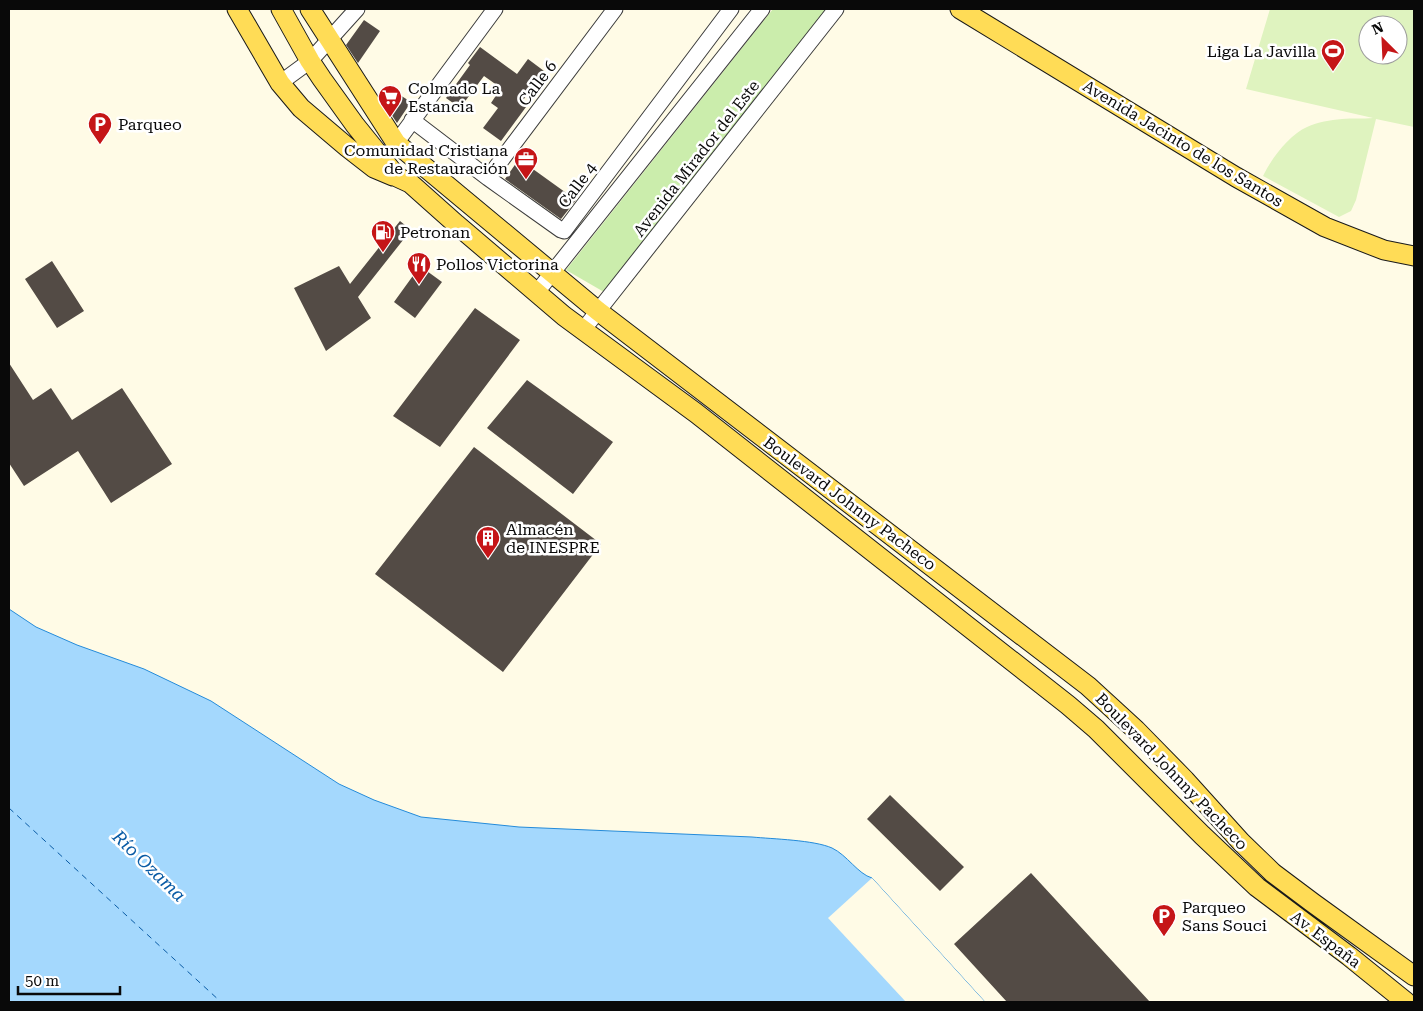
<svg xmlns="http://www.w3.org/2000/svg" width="1423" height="1011" font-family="'Roboto Serif',serif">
  <rect width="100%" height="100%" fill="#fffbe6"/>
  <path fill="#cbedac" d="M773,9H832L604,292L566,270Z"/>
  <path fill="#dff3bf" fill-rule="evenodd" d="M1270,9H1414V127L1376,119L1356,200L1351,211L1339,217L1263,176C1271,159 1290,134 1307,127C1318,122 1330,120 1342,119C1352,118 1363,119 1373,118L1246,89ZM1368,25H1398V55H1368Z"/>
  <path fill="#a4d8fd" stroke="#248bda" d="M9,609L36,627L77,645L144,669L211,701L339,784L374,800L421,817L519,827L752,837C773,839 814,840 832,848C847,855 858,874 872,878L985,1002H9Z"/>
  <path fill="#fffbe6" d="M872,878L985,1002H906L828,918Z"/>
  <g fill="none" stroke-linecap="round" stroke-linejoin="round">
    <path stroke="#095ba5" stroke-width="1" stroke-dasharray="6 5" stroke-linecap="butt" d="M9,808L221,1002"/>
  </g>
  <path fill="#534b45" d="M364,20L380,31L358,63L346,45Z
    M480,47L517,74L528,59L544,71L521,103L526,107L501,141L483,128L498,108L491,103L501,88L484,76L460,108L446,98L470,65L468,63Z
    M392,90L411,102L397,123L383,102Z
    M519,159L576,200L561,219L505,179Z
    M400,221L411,230L358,297L371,318L326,351L294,288L339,266L350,284Z
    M52,261L84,311L57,328L25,279Z
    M420,266L442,282L415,318L394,302Z
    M475,308L520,340L440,447L393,416Z
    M9,363L33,400L51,388L72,420L122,388L172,464L111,503L78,451L24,486L9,463Z
    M527,380L613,442L573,494L487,428Z
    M474,447L601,544L503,672L375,574Z
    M890,795L964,867L940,891L867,819Z
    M1031,873L1150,1002H1007L954,944Z"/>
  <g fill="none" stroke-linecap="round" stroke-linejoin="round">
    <g stroke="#3c3c3c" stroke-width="17">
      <path id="minor" d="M280,83L310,61L357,9
        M412,120L488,178L561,230L564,231L731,9
        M396,143L495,9
        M488,178L615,9
        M537,292L762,9
        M583,330L836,9"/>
    </g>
    <g stroke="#1a1a1a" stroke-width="21">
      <path id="major" d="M237,9L280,83L301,108L347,147L374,168L393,176
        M281,9L310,61L322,79L355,125L397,177L410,183L456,224L564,316L696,413L1068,705L1096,729L1202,835L1257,887L1349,956L1406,1002
        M310,9L396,143L598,311L1088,686L1136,730L1185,780L1241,842L1273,873L1313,903L1414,976
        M960,9L1236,177L1325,227L1384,250L1414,256"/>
    </g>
    <use href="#minor" stroke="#fff" stroke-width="15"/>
    <use href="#major" stroke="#ffdc56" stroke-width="19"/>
  </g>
  <defs>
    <g id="stadium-pin" transform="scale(1.25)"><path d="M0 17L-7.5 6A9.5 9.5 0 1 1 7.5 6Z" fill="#c51517" stroke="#fff"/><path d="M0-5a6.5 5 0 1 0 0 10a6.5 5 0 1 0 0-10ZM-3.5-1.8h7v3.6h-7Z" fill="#fff"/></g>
    <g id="supermarket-pin" transform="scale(1.25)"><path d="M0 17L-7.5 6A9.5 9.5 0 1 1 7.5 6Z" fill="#c51517" stroke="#fff"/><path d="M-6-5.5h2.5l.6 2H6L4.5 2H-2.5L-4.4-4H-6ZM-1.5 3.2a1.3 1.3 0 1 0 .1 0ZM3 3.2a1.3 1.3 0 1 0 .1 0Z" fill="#fff"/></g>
    <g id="parking-pin" transform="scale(1.25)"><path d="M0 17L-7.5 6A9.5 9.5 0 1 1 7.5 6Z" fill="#c51517" stroke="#fff"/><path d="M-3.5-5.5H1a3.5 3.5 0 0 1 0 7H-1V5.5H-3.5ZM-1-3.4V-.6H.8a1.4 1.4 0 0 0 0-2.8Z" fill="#fff"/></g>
    <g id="office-pin" transform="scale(1.25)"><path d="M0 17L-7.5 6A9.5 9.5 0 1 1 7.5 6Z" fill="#c51517" stroke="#fff"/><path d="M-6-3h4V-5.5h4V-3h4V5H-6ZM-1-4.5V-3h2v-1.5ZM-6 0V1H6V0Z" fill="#fff"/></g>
    <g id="fuel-pin" transform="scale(1.25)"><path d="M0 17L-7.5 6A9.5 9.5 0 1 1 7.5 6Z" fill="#c51517" stroke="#fff"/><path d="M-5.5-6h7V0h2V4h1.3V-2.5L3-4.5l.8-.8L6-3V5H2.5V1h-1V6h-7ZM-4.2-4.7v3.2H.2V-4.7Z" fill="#fff"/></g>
    <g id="restaurant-pin" transform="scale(1.25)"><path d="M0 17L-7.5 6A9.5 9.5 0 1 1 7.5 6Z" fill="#c51517" stroke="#fff"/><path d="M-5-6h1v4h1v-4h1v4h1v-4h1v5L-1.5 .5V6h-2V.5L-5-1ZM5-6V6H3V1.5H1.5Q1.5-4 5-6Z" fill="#fff"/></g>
    <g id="building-pin" transform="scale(1.25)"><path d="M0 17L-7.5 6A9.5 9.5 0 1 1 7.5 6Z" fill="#c51517" stroke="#fff"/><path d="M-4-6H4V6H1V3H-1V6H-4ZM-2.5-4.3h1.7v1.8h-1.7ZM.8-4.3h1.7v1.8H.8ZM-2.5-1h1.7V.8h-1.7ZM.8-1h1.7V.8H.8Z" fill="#fff"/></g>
  </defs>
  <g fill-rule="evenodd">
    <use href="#stadium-pin" x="1333" y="51"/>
    <use href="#supermarket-pin" x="390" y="97"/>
    <use href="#parking-pin" x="100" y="124"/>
    <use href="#office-pin" x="526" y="159"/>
    <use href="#fuel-pin" x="383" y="232"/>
    <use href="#restaurant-pin" x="419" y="264"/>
    <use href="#building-pin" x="488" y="538"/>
    <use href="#parking-pin" x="1164" y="916"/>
  </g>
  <g text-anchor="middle" stroke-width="5" stroke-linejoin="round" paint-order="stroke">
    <g font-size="16" fill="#090909" stroke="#fff" text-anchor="start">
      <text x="1316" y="57" text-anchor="end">Liga La Javilla</text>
      <text x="408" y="94">Colmado La<tspan x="408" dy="18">Estancia</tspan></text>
      <text x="118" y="130">Parqueo</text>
      <text x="508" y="156" text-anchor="end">Comunidad Cristiana<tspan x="508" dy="18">de Restauración</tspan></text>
      <text x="400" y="238">Petronan</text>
      <text x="436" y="270">Pollos Victorina</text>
      <text x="506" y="535">Almacén<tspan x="506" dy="18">de INESPRE</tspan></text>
      <text x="1182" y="913">Parqueo<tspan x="1182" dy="18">Sans Souci</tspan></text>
    </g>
    <g font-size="16" fill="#090909" stroke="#fff">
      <text transform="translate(537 83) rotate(-53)" y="6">Calle 6</text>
      <text transform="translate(1183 143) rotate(31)" y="6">Avenida Jacinto de los Santos</text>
      <text transform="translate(696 158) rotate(-52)" y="6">Avenida Mirador del Este</text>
      <text transform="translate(577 185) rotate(-53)" y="6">Calle 4</text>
      <text transform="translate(850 503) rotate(37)" y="6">Boulevard Johnny Pacheco</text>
      <text transform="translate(1172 771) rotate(46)" y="6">Boulevard Johnny Pacheco</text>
      <text transform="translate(1326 939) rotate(37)" y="6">Av. España</text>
    </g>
    <g font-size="18" font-style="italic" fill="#095ba5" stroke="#fff">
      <text transform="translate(149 866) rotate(44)" y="6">Río Ozama</text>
    </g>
  </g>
  <rect width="1423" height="1011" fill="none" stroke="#090909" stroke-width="20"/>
  <g transform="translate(1383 40) rotate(336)"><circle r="24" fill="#ffffff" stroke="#9d9d9d"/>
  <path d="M0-4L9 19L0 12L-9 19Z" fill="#c51517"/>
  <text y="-8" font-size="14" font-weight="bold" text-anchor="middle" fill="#090909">N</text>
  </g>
  <path d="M18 986v8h102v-8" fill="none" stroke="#090909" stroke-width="2.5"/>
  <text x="25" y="986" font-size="15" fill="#090909" stroke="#ffffff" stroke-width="4" paint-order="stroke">50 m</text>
</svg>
